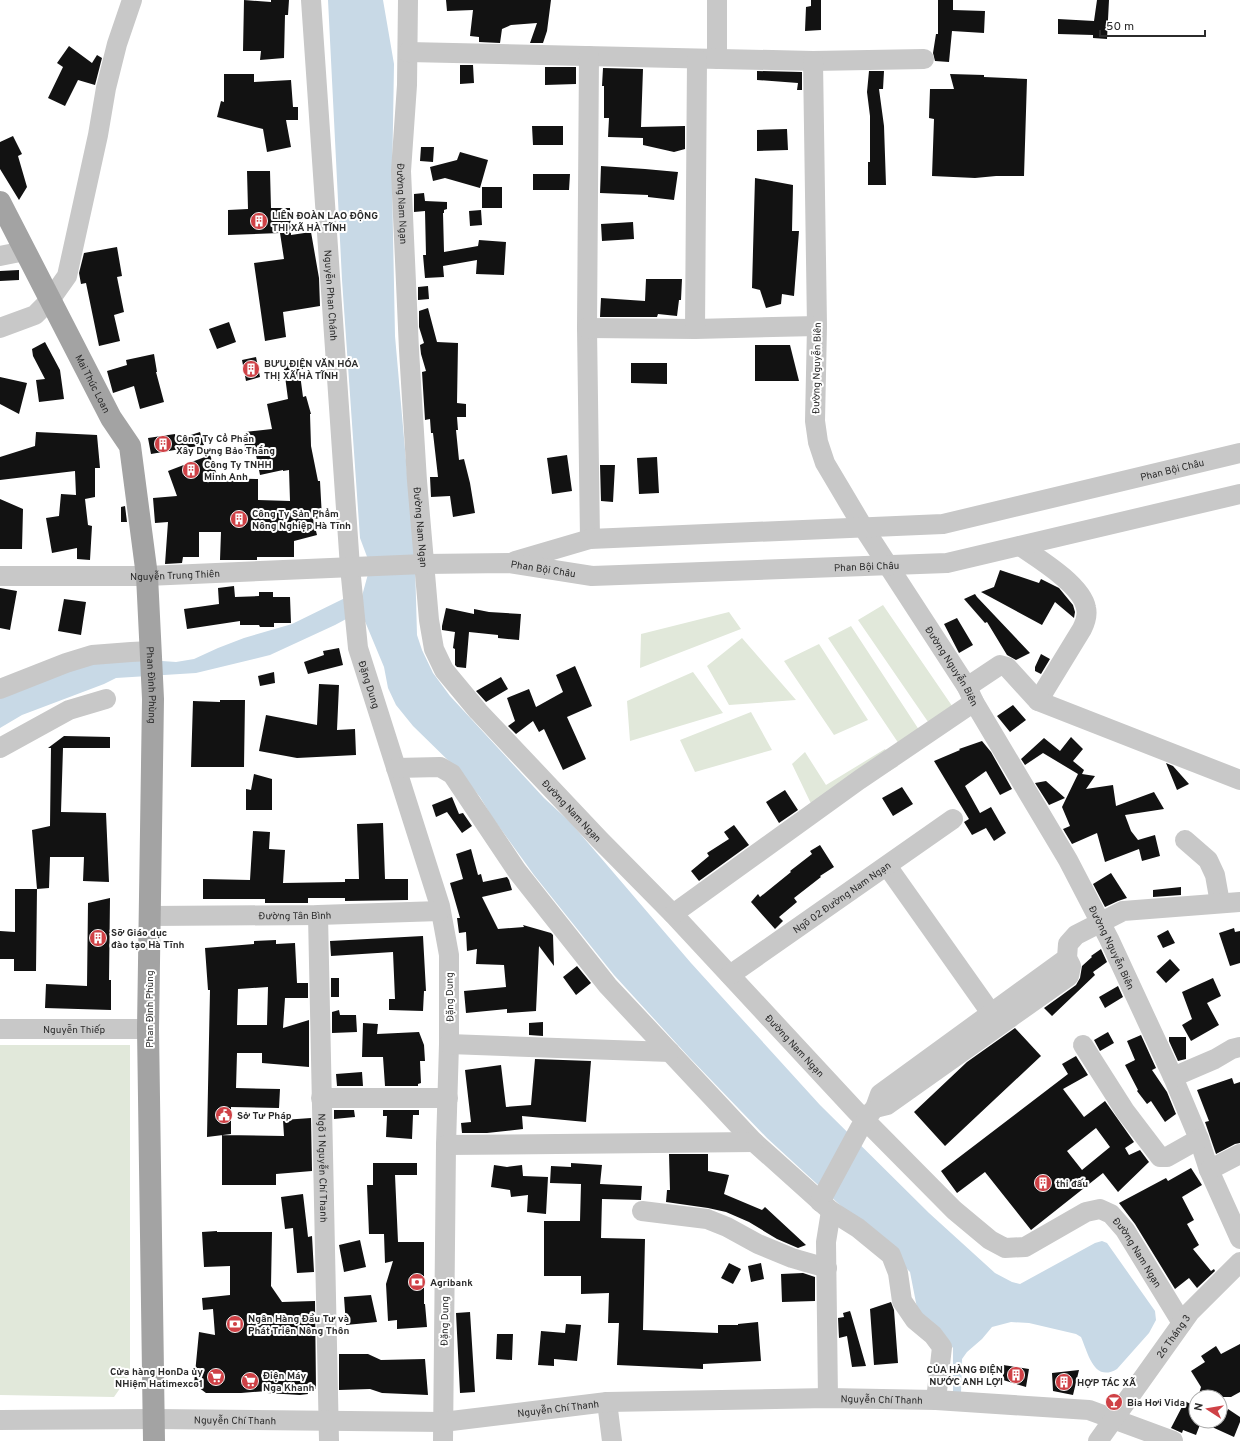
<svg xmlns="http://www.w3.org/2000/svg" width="1240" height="1441" font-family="Overpass,sans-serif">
  <rect width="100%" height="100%" fill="#fff"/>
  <path fill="#e1e8da" d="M883,605L961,719L937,735L858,620Z
    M729,612L741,629L640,668L641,634Z
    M851,626L927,742L905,753L828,638Z
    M742,638L796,700L729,705L707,666Z
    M819,644L868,720L834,735L784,661Z
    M693,672L723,713L630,741L627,701Z
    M751,712L772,750L695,772L680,740Z
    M885,749L898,766L816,814L792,764L805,752L826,785Z
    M0,1045H130V1374L114,1397L0,1395Z"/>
  <path fill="#c8d9e6" d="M328,0H383L394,64L392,183L395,336L415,563L417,635L422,650L433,673L450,696L544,798L571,823L691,963L820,1105L929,1213L995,1273L1012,1282L1020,1284L1095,1243L1102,1241L1107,1243L1155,1311L1156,1320L1149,1333L1117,1369C1094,1383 1088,1353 1081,1337L1076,1334L1029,1323L1011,1322L992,1327L982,1339L967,1352L962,1359L961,1393H953V1348L948,1342L918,1313L910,1272L878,1240L767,1138L688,1056L614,975L534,875L492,817L480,797L457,769L413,726L396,705L388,688L384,667L359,607L368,574L369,562L360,538L342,280Z
    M345,598L348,618L335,625L270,655L196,673L116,678L104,684L22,715L0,728V695L100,658H120L176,662L194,659L218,648L244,638L292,624Z"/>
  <path fill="#121212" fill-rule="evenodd" d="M244,0L271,2V0H289L288,15H285L284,58L260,60L261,51H243Z
    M446,0H551L547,31L543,43H530L537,23L511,25L502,29L500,43L479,42V37L470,36L473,10L447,11Z
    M811,0H821V30L805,31L806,7L811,6Z
    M938,0H953V10L985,11L984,33L952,31L949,62L935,61L933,53L936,34H938Z
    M1097,0H1109L1107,39L1093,38V35L1058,34V19L1094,21Z
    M69,46L92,63L97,55L102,58L95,85L78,80L65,106L48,98L63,67L57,63Z
    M460,65H473L474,83L460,84Z
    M545,67H576V84L545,85Z
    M603,68L643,69L641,127L685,126V149L674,152L643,145V138L608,137L609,118H604V86H602Z
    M757,71L802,72V90H797L798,83L757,80Z
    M869,71H884L883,89H879L884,126L886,185H868V162H870V116L867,92Z
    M224,74H254V82L291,80L293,107H298V120H286L291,147L267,152L263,129L217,117L221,101L224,102Z
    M950,74L984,75V77L1027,79L1024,176H996L975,178L932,176L934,119L929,118L930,89H954Z
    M532,126H563V145H533Z
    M787,129L788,150L757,151V130Z
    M13,136L22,154L18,156L27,187L19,200L0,169V142Z
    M421,147H434L433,162L420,161Z
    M460,152L488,160L480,188L445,178L433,181L430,167L457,160Z
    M601,166L645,169L678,172L674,200L648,197V195L600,193Z
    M247,171H270L271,208H290L291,235L311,232L319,278L320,306L283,312L286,337L265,341L254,263L284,259L280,233L228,235V210L248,209Z
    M533,174H570L569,190H533Z
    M755,178L793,185L792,231H799L794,296L782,294L781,304L766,308L760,290L752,288Z
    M482,187H502V208H482Z
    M424,193L425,201L447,202V209L444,210V213H443L444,252L478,246L479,240L506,242L504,275L476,274L477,260L443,266L444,277L425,278L423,255H426L425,211L414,212V194Z
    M481,210L482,225L470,226L469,211Z
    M633,222L634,239L602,241L601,224Z
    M117,247L122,276L117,277L124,312L114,315L120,341L99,346L86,283L81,284L79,273L84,253Z
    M19,270V280L0,281V271Z
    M646,279H682L681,300H679L677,316L658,314L657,317H600L601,298L645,301Z
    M428,286L429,299L418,300V287Z
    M428,308L437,342L458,343L457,403L466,404V417H457L458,430H456L459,460L464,459L470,483L475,513L453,517L450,496L431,497L430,477H438L433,433H431L430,419L425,420L422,372L426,371L421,354L420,345L424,343L419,327V311Z
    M229,322L236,342L217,349L209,329Z
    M45,342L60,370L64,399L39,402L36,380L45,379L33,356L32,349Z
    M755,345H790L799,381H755Z
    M154,354L157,372H156L164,402L140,409L134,386L113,393L107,371L127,365L126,360Z
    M256,357L260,377L246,381L242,360Z
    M298,359L303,397L306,396L311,414H310L311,446L318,481H320L322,518L313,519L317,535L294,541V557H257V560H220L221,532H199V557H183L182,563L165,564L168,522L155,523L153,498L177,496L168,471L210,455L218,478L258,479V500L290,501L289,470L283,471V470L260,475L255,450L245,451L244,432L272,429L267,404L288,399L283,361Z
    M631,363H667V384L631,383Z
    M0,377L27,383L19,414L0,404Z
    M36,432L97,435L100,468H95V497L85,499L88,525L92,526L90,560L77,559V548L52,553L46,518L59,516L61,494L76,495L75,471L0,480V457L35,446Z
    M200,432L204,445L151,454L148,438L175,434L176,440Z
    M567,455L572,491L552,494L547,458Z
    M657,457L659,493L639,494L637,458Z
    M600,465H615L613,502L601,501Z
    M0,499L23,509L22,549H0Z
    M125,506L127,522H121V507Z
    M1000,570L1039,583L1041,579L1059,588L1073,605L1075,612L1074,618L1055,602L1042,625L981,592L994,587Z
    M234,586L235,597L259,596V592H273V597H290L291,623H274V627H260L259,625H240V621L187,629L184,609L219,604L218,588Z
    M0,588L17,591L10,630L0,628Z
    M975,594L977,597L1030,653L1016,660L1007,655L987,622L985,623L964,599Z
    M64,599L86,602L81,635L58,631Z
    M446,608L474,614V609L489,612L521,614L519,640L498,638V635L469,632L466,668L457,667L455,665V649L453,648L455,632L442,630V626Z
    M957,618L973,645L959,653L944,624Z
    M339,648L343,665L308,674L304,662L324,655L323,651Z
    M1041,654L1050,659L1041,674L1035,671V667Z
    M575,666L592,706L567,717L586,759L563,770L544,729L539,732L533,721L516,734L508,726L515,721L507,698L529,689L536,707L563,692L556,675Z
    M274,672L275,683L260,686L258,676Z
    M501,677L508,689L486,702L476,691Z
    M319,684L339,685L337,730L355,729L356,755L297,758L259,751L266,715L317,725Z
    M220,700H245L244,767H191L193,701L220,702Z
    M1013,705L1026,720L1010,732L997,716Z
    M64,736L110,737V748H63L61,812L106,813L109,882L83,881L84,857H50L49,888L37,889L32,830L50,826L51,748H48Z
    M1071,737L1083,749L1073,761L1084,770L1082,774L1095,776L1086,789L1113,785L1116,806L1154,792L1164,809L1125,815L1131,831L1138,840L1155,835L1160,856L1142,861L1139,849L1105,862L1097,833L1072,844L1063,829L1070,826L1062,807L1078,774L1043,753L1025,765L1021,759L1044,738L1060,751Z
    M982,741L991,752L1012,789L1000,795L986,771L965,786L980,813L991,807L1006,833L994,841L986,828L972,835L964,822L969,819L934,761L960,750L959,749Z
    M1166,763L1173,766L1189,784L1177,790Z
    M254,774L272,779V810H246V789L251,790Z
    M1046,781L1065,798L1049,805L1035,783Z
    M902,787L913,804L893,816L882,798Z
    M785,790L798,810L779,823L766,802Z
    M452,797L459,814L463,813L472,826L462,833L447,812L436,817L432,805Z
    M383,823L385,879H408V900L345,901V898H308V903H265V899H203V879L250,880L253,831L270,832L269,849L285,850L283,883L345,882V879H359L357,824Z
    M734,825L749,845L699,881L691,871L709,856L707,853L729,839L724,832Z
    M820,845L834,867L820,876L821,877L794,898L797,902L779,917L783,921L775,929L751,902L758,894L760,897L791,872L790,871L812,854L810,851Z
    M471,849L478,875L481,874L483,882L507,877L509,880L512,890L482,897L498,929L524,927L523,925L551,933L553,935L554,966L539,946L536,1011L507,1013V1009L466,1013L464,991L506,987L504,965L476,964L477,949L467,951L466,932L459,933L457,918H460L450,883L463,879L456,854Z
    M1111,873L1127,898L1118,901L1105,907L1093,884Z
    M1181,887V895L1153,897V890Z
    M15,889H37L36,971H14V959H0V931L15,932Z
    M110,898L109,980H111V1010L45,1008L46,984L87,986L88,903Z
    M1234,928L1235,932L1240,931V963L1230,966L1219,933Z
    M1168,930L1175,943L1163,948L1157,936Z
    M423,936L426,991H424L423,1011L389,1010V999H395L393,952L331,956L330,941Z
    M276,940V944L295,943L297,983H308V998H285L283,1028L309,1020V1067L262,1063V1053H237L236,1088L280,1089L279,1108L231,1107V1134L207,1137L210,990H208L205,948L254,944V941ZM268,987L267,1025H237L238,989Z
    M1101,949L1107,962L1093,972L1095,975L1052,1016L1044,1008L1076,985L1080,978L1082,966L1092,957L1091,956Z
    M1170,959L1180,970L1166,983L1156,972Z
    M577,966L591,983L576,995L563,977Z
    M331,978H339V997H331Z
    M1213,978L1221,996L1207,1003L1219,1025L1191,1041L1182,1025L1192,1019L1182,992Z
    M1118,986L1123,997L1105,1008L1099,997Z
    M339,1010L340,1015H356L357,1032L332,1033V1012Z
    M543,1022V1036L529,1035V1023Z
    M363,1023L378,1024L377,1034L419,1032L424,1045L425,1061H420L421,1083L418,1084V1086H385L383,1057H362Z
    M1015,1028L1041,1056L945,1146L914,1112L967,1062Z
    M1108,1032L1114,1043L1100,1051L1094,1040Z
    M1141,1035L1156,1068L1152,1070L1167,1092L1176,1114L1165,1122L1151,1101L1147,1104L1137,1091L1138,1090L1125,1065L1135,1060L1127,1041Z
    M1169,1037H1186V1059L1178,1061L1169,1041Z
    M1076,1056L1088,1075L1063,1089L1084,1117L1105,1101L1134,1142L1125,1148L1129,1155L1140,1150L1149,1162L1118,1192L1103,1173L1031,1230L985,1172L957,1193L941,1171L1068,1074L1062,1064ZM1096,1128L1110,1147L1082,1170L1067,1151Z
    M535,1059L591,1061L586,1122L522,1116L523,1129L487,1133H462L461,1123L471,1122L465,1070L501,1065L506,1107L531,1105Z
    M362,1072L363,1086H337L336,1074Z
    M1232,1078L1234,1084L1240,1082V1143L1235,1144L1216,1154L1205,1122L1209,1121L1197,1090Z
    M334,1110H354L355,1117L334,1119Z
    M383,1110H419V1115H413L412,1139L386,1137L387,1116H383Z
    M311,1118L312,1171L276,1174V1185H222V1135L284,1136L283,1120Z
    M669,1154H708V1171L729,1175L724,1194L762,1210L765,1207L806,1245L798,1248L777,1239L749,1222L726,1212L708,1208L666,1202L667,1190H670Z
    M373,1163H417V1175H395L398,1242H424V1304H425L427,1327L397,1329V1320L388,1321L386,1284L393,1261L385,1263L384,1234H369L367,1185H373Z
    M571,1163L602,1165L600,1184L642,1186L641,1200L602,1199L601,1238L645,1239L643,1330L718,1333V1325H738V1324L758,1322L761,1361L703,1364V1369L617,1365L619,1323H608L609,1293L581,1294V1276H544V1221H580L581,1184L550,1183L551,1166L571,1167Z
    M494,1165L507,1167L522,1165L523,1176L548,1177L546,1214L527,1212L528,1195L511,1197L510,1190L491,1187Z
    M1191,1168L1202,1185L1182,1197L1194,1220L1187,1224L1199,1245L1193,1249L1211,1271L1214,1269L1215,1271L1197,1288L1189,1278L1175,1289L1135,1224L1119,1203L1166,1178L1168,1181Z
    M303,1194L308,1237L312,1236L314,1272L297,1273L293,1228L285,1229L281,1197Z
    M217,1231V1232H272L271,1286L282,1302L315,1301L316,1389H307L308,1394L300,1395L267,1393V1391L241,1393H206L194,1384L199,1332L215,1335L213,1309L203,1310L202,1298L230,1295V1266L204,1267L202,1232Z
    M360,1240L366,1267L344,1272L339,1245Z
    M729,1263L741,1269L733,1284L721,1278Z
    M761,1263L764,1279L751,1282L748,1266Z
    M803,1273L815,1277V1301L782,1302L781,1274Z
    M371,1295L377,1322L346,1325L344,1297Z
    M891,1302L894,1310L898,1363L874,1365L870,1309Z
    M850,1311L851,1314L866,1366L852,1367L847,1336L839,1338L838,1318L844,1317L843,1313Z
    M470,1312L475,1392L460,1393L456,1313Z
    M566,1324L581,1325L577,1361L554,1359V1366L538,1365L541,1331L565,1333Z
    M497,1334H513L512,1360L496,1359Z
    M1240,1344V1392L1231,1397H1198L1201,1387L1191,1371L1205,1362L1201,1356L1216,1346L1221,1354Z
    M339,1354H368L381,1360L425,1359L428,1395L382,1393L370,1389L339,1390Z
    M1003,1365L1029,1369L1026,1387L1003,1380Z
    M1079,1370L1073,1395L1053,1391L1052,1373Z
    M1185,1401L1196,1407V1421H1223L1228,1409L1240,1417V1422L1234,1437L1201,1422L1196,1435L1183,1430L1182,1433L1171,1428Z"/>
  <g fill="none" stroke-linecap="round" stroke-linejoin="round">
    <g stroke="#c8c8c8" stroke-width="20">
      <path id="s1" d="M311,0L350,567L358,648L440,906L449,955V1044L446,1145L443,1441"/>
      <path id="s2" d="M408,0L407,85L401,171L409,350L417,481L429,620L434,649L444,670L478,711L599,839L673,914L856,1111L954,1210L990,1240L1005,1248L1025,1247L1086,1212L1100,1209L1111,1214L1125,1230L1182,1323"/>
      <path d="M717,0V59"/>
      <path d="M408,52L813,61L924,59"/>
      <path d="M589,56L587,328L590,539"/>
      <path id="s3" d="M813,61L817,326L815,421L818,442L825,463L863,527L967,687L974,702L1068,860L1109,939L1173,1077L1199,1139L1209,1170L1240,1239"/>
      <path d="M0,256L25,251"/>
      <path d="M0,328L35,315L50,300L67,276L98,135L106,88L117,44L132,0"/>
      <path d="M587,328L695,329L817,326"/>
      <path d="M695,329L697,59"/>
      <path d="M1020,546C1039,559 1082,585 1086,608C1088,616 1085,623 1082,629L1038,701"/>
      <path id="s4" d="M515,561L590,539L943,524L1240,453"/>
      <path id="s5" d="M0,576H147L424,564L509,563L592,576L947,563L1240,494"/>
      <path d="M967,687L1000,665L1007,667L1038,701L1240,780"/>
      <path d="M0,689L66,663L92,655L131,652L151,651"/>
      <path d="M0,748L69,710L106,699"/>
      <path d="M396,768L440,767L452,774L517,871L608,986L754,1142L831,1211L858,1228L891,1255L898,1273L902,1301L915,1320L933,1335L942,1347L936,1400"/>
      <path d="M1185,840L1208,860L1215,875L1220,903"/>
      <path d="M887,866L991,1013"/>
      <path d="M673,914L859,780L974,702"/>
      <path id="s6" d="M318,915L329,1441"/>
      <path id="s7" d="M150,916L318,915L440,911"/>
      <path d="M1067,958L1071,966L1069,976L887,1105L875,1108L880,1094L1067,958L1068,944L1076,935L1123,911L1240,902"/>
      <path id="s8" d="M730,975L953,819"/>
      <path id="s9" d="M0,1029H148"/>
      <path d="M449,1044L670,1052"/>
      <path d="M1083,1045L1125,1111L1160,1157H1167L1199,1139"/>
      <path d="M1173,1077L1215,1059L1232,1049L1240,1047"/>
      <path d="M321,1098H448"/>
      <path d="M446,1145L754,1142"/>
      <path d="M1209,1170L1240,1154"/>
      <path d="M820,1202L860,1128L872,1111"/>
      <path d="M642,1211L707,1219L727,1227L758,1244L792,1258L827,1268"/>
      <path d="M828,1398L826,1242L831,1211"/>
      <path d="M607,1402L612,1441"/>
      <path id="s10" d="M0,1420L154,1419L443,1422L607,1402L828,1398L936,1400L1089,1410L1173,1441"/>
      <path id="s11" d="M1098,1441L1190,1312L1240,1262"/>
    </g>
    <path stroke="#a3a3a3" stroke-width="22" id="s12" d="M0,202L111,418L130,446L147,576L151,657L153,699L148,1029L154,1441"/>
  </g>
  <defs>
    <g id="building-disc" transform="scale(0.9)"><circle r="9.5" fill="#cf4146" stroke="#fff"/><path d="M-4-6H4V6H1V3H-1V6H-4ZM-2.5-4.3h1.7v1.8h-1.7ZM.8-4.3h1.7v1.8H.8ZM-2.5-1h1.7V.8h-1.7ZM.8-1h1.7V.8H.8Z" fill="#fff"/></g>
    <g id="civic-disc" transform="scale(0.9)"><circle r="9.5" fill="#cf4146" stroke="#fff"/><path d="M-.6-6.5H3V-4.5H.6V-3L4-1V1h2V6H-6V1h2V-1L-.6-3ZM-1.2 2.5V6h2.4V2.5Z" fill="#fff"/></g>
    <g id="bank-disc" transform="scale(0.9)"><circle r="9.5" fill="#cf4146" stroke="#fff"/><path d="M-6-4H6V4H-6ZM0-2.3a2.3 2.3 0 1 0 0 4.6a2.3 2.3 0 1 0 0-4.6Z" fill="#fff"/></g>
    <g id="supermarket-disc" transform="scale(0.9)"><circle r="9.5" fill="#cf4146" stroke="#fff"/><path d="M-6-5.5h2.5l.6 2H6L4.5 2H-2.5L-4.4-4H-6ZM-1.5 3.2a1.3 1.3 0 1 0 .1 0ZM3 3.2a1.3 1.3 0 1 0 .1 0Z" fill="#fff"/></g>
    <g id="bar-disc" transform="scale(0.9)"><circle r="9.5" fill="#cf4146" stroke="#fff"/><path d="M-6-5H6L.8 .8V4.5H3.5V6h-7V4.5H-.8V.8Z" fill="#fff"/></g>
  </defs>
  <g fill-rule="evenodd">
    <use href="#building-disc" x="259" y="221"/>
    <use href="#building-disc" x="251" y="369"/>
    <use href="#building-disc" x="163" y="444"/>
    <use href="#building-disc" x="191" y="470"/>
    <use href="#building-disc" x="239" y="519"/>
    <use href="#building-disc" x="98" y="938"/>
    <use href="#civic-disc" x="224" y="1115"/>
    <use href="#building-disc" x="1043" y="1183"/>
    <use href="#bank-disc" x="417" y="1282"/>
    <use href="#bank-disc" x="235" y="1324"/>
    <use href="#building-disc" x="1016" y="1375"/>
    <use href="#supermarket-disc" x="216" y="1377"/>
    <use href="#supermarket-disc" x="250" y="1381"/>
    <use href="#building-disc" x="1064" y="1382"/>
    <use href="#bar-disc" x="1114" y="1402"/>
  </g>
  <g text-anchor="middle" stroke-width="4" stroke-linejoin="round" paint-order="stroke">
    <g font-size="10" fill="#2b2b2b" stroke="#fff">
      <text dy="4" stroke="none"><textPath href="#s2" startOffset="204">Đường Nam Ngạn</textPath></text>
      <text dy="4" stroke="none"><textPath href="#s1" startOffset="296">Nguyễn Phan Chánh</textPath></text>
      <text transform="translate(816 368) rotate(-89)" y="4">Đường Nguyễn Biên</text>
      <text dy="4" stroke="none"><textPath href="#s12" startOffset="204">Mai Thúc Loan</textPath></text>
      <text dy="4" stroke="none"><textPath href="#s4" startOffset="667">Phan Bội Châu</textPath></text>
      <text dy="4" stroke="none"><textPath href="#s2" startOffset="528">Đường Nam Ngạn</textPath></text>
      <text dy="4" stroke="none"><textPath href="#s5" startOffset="868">Phan Bội Châu</textPath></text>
      <text dy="4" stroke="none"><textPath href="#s5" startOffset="544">Phan Bội Châu</textPath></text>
      <text dy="4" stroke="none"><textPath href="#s5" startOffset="175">Nguyễn Trung Thiên</textPath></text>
      <text dy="4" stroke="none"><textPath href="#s3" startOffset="643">Đường Nguyễn Biên</textPath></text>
      <text dy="4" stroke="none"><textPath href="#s12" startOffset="517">Phan Đình Phùng</textPath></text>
      <text dy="4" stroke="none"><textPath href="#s1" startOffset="688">Đặng Dung</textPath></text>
      <text dy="4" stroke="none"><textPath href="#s2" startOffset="864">Đường Nam Ngạn</textPath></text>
      <text dy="4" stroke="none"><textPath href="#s8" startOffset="136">Ngõ 02 Đường Nam Ngạn</textPath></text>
      <text dy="4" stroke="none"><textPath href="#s7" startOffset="145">Đường Tân Bình</textPath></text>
      <text dy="4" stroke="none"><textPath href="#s3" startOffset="967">Đường Nguyễn Biên</textPath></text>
      <text transform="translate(449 997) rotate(-91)" y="4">Đặng Dung</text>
      <text transform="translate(149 1009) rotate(-90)" y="4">Phan Đình Phùng</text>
      <text dy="4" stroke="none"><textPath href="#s9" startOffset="74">Nguyễn Thiếp</textPath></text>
      <text dy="4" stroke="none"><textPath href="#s2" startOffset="1188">Đường Nam Ngạn</textPath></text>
      <text dy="4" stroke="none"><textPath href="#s6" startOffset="253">Ngõ 1 Nguyễn Chí Thanh</textPath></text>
      <text dy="4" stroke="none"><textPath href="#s2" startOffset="1644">Đường Nam Ngạn</textPath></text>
      <text transform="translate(444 1321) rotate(-89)" y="4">Đặng Dung</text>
      <text dy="4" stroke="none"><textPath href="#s11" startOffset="129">26 Tháng 3</textPath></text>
      <text dy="4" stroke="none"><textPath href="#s10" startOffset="883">Nguyễn Chí Thanh</textPath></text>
      <text dy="4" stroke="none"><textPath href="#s10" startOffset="559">Nguyễn Chí Thanh</textPath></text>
      <text dy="4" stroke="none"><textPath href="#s10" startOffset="235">Nguyễn Chí Thanh</textPath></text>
    </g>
    <g font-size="10" font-weight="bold" fill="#2b2b2b" stroke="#fff" text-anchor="start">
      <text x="272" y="219">LIÊN ĐOÀN LAO ĐỘNG<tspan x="272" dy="12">THỊ XÃ HÀ TĨNH</tspan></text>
      <text x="264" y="367">BƯU ĐIỆN VĂN HÓA<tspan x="264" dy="12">THỊ XÃ HÀ TĨNH</tspan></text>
      <text x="176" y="442">Công Ty Cổ Phần<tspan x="176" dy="12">Xây Dựng Bảo Thắng</tspan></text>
      <text x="204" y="468">Công Ty TNHH<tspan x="204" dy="12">Minh Anh</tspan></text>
      <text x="252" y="517">Công Ty Sản Phẩm<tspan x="252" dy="12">Nông Nghiệp Hà Tĩnh</tspan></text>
      <text x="111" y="936">Sỡ Giáo dục<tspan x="111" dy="12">đào tạo Hà Tĩnh</tspan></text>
      <text x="237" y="1119">Sở Tư Pháp</text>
      <text x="1056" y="1187">thi đấu</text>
      <text x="430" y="1286">Agribank</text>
      <text x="248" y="1322">Ngân Hàng Đầu Tư và<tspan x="248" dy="12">Phát Triên Nông Thôn</tspan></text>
      <text x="1003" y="1373" text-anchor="end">CỦA HÀNG ĐIỆN<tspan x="1003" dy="12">NƯỚC ANH LỢI</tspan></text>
      <text x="203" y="1375" text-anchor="end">Cửa hàng HonDa ủy<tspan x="203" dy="12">NHiệm Hatimexco1</tspan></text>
      <text x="263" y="1379">Điện Máy<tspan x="263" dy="12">Nga Khanh</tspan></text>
      <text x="1077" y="1386">HỢP TÁC XÃ</text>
      <text x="1127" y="1406">Bia Hơi Vida</text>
    </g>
  </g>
  <g transform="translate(1208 1409) rotate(282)"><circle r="19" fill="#ffffff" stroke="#aaaaaa"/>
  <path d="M0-3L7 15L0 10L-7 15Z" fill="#cf4146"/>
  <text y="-6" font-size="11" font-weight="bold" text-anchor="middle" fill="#2b2b2b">N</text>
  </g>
  <path d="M1100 30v6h105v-6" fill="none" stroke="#2b2b2b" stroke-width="2"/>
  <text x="1106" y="30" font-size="12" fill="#2b2b2b" stroke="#ffffff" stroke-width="3" paint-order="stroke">50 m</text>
</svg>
